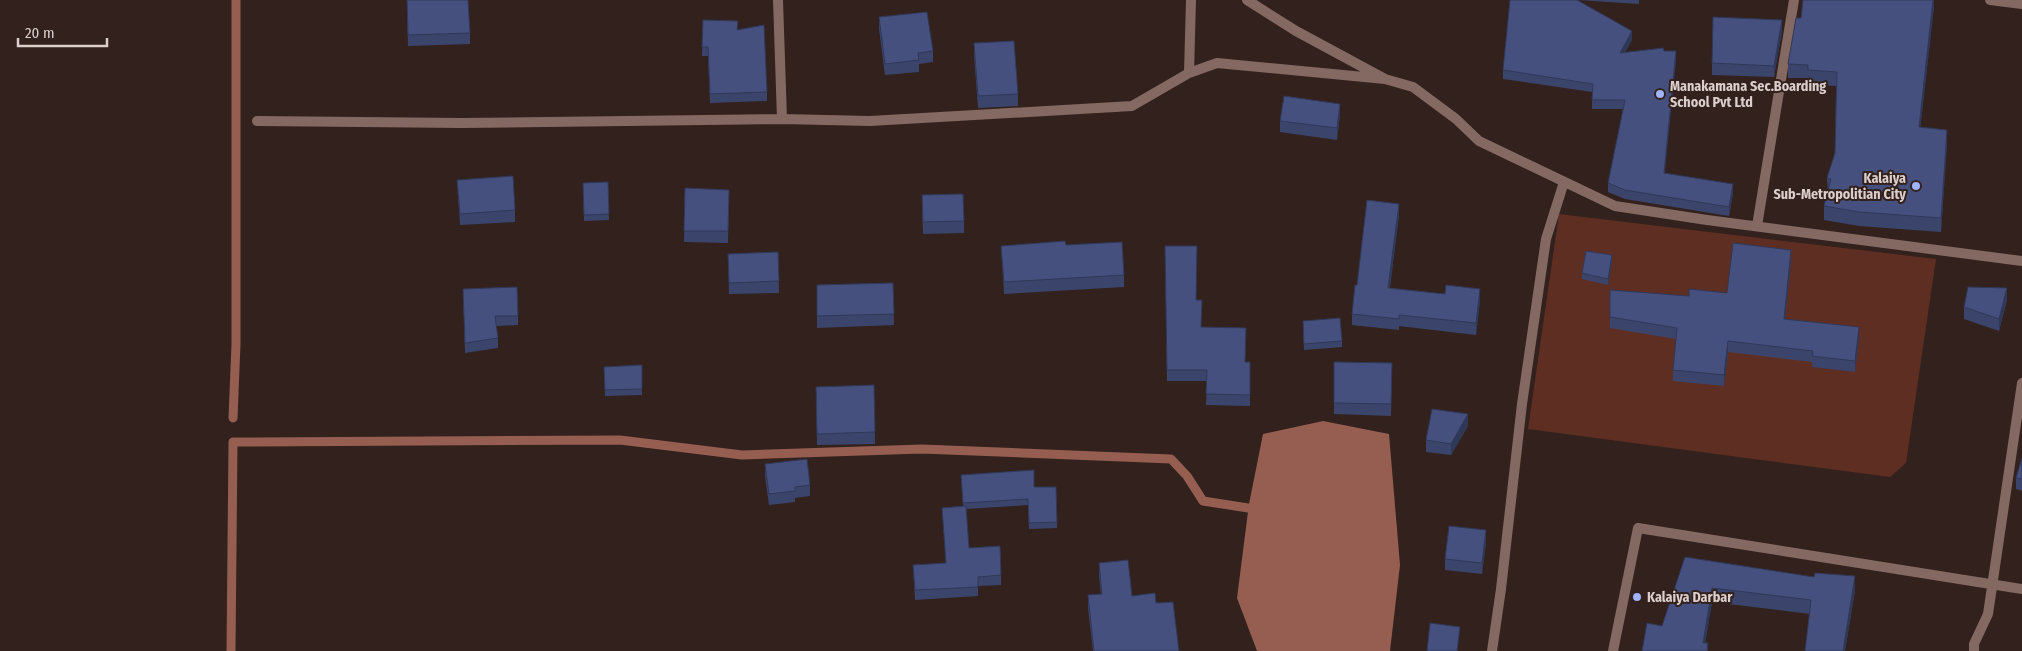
<svg xmlns="http://www.w3.org/2000/svg" width="2022" height="651" font-family="'Fira Sans Condensed',sans-serif">
  <rect width="100%" height="100%" fill="#32211d"/>
  <path fill="#5e2e22" d="M1559,214L1936,259L1906,463L1890,477L1528,429Z"/>
  <path fill="#965e50" d="M1323,421L1389,434L1400,565L1390,651H1257L1237,598L1249,504L1263,434Z"/>
  <g fill="none" stroke-linecap="round" stroke-linejoin="round">
    <path stroke="#965e50" stroke-width="9" d="M233,418L236,344V0
      M231,651L233,442L620,440L742,455L922,449L1171,459L1187,476L1203,501L1261,510"/>
    <path stroke="#836962" stroke-width="10" d="M778,0L782,119
      M1247,0L1296,31L1385,79L1413,87L1456,119L1479,141L1615,206L1707,220L2022,261
      M1990,0L2022,4
      M1189,73L1191,0
      M257,121L462,123L782,119L870,121L1132,106L1189,73L1217,63L1385,79
      M1757,226L1794,0
      M1492,651L1501,589L1522,404L1546,239L1564,182
      M1613,651L1638,528L2022,589
      M1974,651V644L1988,614L2022,383"/>
  </g>
  <path fill="#3b456c" d="M1510,0H1639V4L1578,0L1632,40L1625,52L1664,51L1676,60L1664,173L1733,193L1729,216L1625,199L1608,192V183L1623,109H1592V92L1503,79V70Z
    M1934,0V6L1920,128L1947,143L1941,232L1859,226L1824,220V206L1828,192L1827,178L1835,153L1836,86L1808,84V78H1788V64L1801,18Z
    M407,12L470,33V44L408,46Z
    M879,17L933,51V62L919,64V72L885,75L879,29Z
    M703,20L767,92V101L710,103L708,56H702Z
    M1782,31L1774,77L1712,75V63Z
    M974,43L1018,94V106L978,108L974,55Z
    M1340,115L1337,140L1280,132V121Z
    M457,180L515,210V222L460,225Z
    M608,182L609,220L584,221L583,183Z
    M685,188L729,190L728,243L684,242Z
    M922,206L964,221V233L923,234Z
    M1399,215L1390,288L1480,301L1476,335L1399,326V330L1352,325V314L1357,285Z
    M1066,245L1124,275V287L1004,294L1001,246Z
    M1165,246L1197,300L1201,327L1245,362H1250V406L1206,405L1207,381H1167Z
    M778,252L779,293L729,294L728,254Z
    M1612,261L1608,285L1582,279V273Z
    M1791,261L1785,319L1859,338L1855,372L1812,367V362L1728,352L1724,386L1673,381V370L1676,339L1610,328V290L1689,296L1727,293Z
    M893,283L894,325L817,328V285Z
    M463,289L518,316V325L496,326L498,338V348L465,353Z
    M2007,300L1999,331L1964,319V307Z
    M1303,327L1342,341V347L1304,350Z
    M1334,362L1392,363L1391,416L1334,414Z
    M642,365V395L605,396L604,367Z
    M874,385L875,444L817,445L816,399Z
    M1468,426L1451,455L1426,452V440Z
    M2022,458V491L2016,489V478Z
    M765,464L810,485V496L795,498V502L769,505L765,476Z
    M961,475L1034,487L1057,522V528L1029,529L1028,505L966,509L969,548L1001,575V585L978,586V596L915,600L913,565L946,563L942,508L963,506Z
    M1486,542L1482,574L1445,570V559Z
    M1685,557L1855,590L1845,651H1805L1810,614L1712,602L1705,643L1708,651L1662,626Z
    M1099,563L1132,596L1156,603L1179,651H1093L1088,608V595L1101,594L1099,576Z"/>
  <path fill="#303858" d="M1933,0H1934V6L1919,141V127Z
    M1782,20V31L1774,77V66Z
    M1632,31V40L1620,61V53Z
    M1676,51V60L1664,182V173Z
    M1340,104V115L1337,140V128Z
    M1947,130V143L1941,232V218Z
    M1733,184V193L1729,216V207Z
    M1399,204V215L1388,300V288Z
    M1791,250V261L1784,330V319Z
    M1612,255V261L1608,285V279Z
    M2007,288V300L1999,331V319Z
    M1480,289V301L1476,335V323Z
    M1859,327V338L1855,372V361Z
    M1728,341V352L1724,386V375Z
    M1468,414V426L1451,455V444Z
    M1486,530V542L1482,574V563Z
    M1855,576V590L1845,651H1843Z
    M1712,588V602L1704,651L1703,643Z"/>
  <path fill="#45507e" stroke="#303858" d="M407,0H468L470,33L408,35Z
    M1510,0H1577L1632,31L1620,53L1663,48L1664,51H1676L1664,173L1733,184L1729,207L1625,190L1608,183L1625,100H1592L1593,84L1503,70Z
    M1803,0H1933L1919,127L1947,130L1941,218L1859,212L1824,206L1831,179L1827,178L1835,153L1837,72L1808,70V65L1788,64L1796,18H1801Z
    M927,12L933,51L918,53L919,60L885,64L879,17Z
    M1713,17L1782,20L1774,66L1712,63Z
    M703,20L738,21L737,30L764,25L767,92L710,94L708,47H702Z
    M1014,41L1018,94L978,96L974,43Z
    M1284,96L1340,104L1337,128L1280,121Z
    M513,176L515,210L460,214L457,180Z
    M608,182L609,214L584,215L583,183Z
    M685,188L729,190L728,231H684Z
    M963,194L964,221L923,222L922,195Z
    M1367,200L1399,204L1388,288L1445,294L1446,285L1480,289L1476,323L1399,315V319L1352,314L1355,285H1357Z
    M1065,241L1066,245L1122,242L1124,275L1004,282L1001,246Z
    M1733,243L1791,250L1784,319L1859,327L1855,361L1812,356L1813,351L1728,341L1724,375L1673,370L1677,328L1610,317V290L1689,296V289L1727,293Z
    M1165,246H1197L1196,300H1202L1201,327L1246,328L1245,362H1250V395L1206,394L1207,370H1167Z
    M1586,251L1612,255L1608,279L1582,273Z
    M778,252L779,281L729,283L728,254Z
    M893,283L894,314L817,316V285Z
    M517,287L518,316H495L498,338L465,343L463,289Z
    M1968,287L2007,288L1999,319L1964,307Z
    M1340,318L1342,341L1304,344L1303,321Z
    M1334,362L1392,363L1391,404L1334,403Z
    M642,365V389L605,390L604,367Z
    M874,385L875,432L817,434L816,387Z
    M1432,409L1468,414L1451,444L1426,440Z
    M2022,458V479L2016,478Z
    M807,459L810,485L795,487V491L769,494L765,464Z
    M1034,470V487H1056L1057,522L1029,523L1028,499L963,503L961,475Z
    M966,506L969,548L1000,546L1001,575L978,577V587L915,590L913,565L946,563L942,508Z
    M1449,526L1486,530L1482,563L1445,559Z
    M1685,557L1814,577L1815,573L1855,576L1843,651H1805L1811,600L1712,588L1703,643H1708L1707,651H1642L1647,623L1662,626Z
    M1128,560L1132,596L1155,593L1156,603L1173,602L1179,651H1094L1088,595L1102,594L1099,563Z
    M1430,623L1460,627L1457,651H1427Z"/>
  <g fill="#a0b3fd" stroke="#32211d" stroke-width="2">
    <circle cx="1660" cy="94" r="5"/>
    <circle cx="1916" cy="186" r="5"/>
    <circle cx="1637" cy="597" r="5"/>
  </g>
  <g text-anchor="middle" stroke-width="4" stroke-linejoin="round" paint-order="stroke">
    <g font-size="14" font-weight="bold" fill="#dbcfcc" stroke="#32211d" text-anchor="start">
      <text x="1670" y="91">Manakamana Sec.Boarding<tspan x="1670" dy="16">School Pvt Ltd</tspan></text>
      <text x="1906" y="183" text-anchor="end">Kalaiya<tspan x="1906" dy="16">Sub-Metropolitian City</tspan></text>
      <text x="1647" y="602">Kalaiya Darbar</text>
    </g>
  </g>
  <path d="M18 38v8h89v-8" fill="none" stroke="#dbcfcc" stroke-width="2.5"/>
  <text x="25" y="38" font-size="15" fill="#dbcfcc" stroke="#32211d" stroke-width="4" paint-order="stroke">20 m</text>
</svg>
